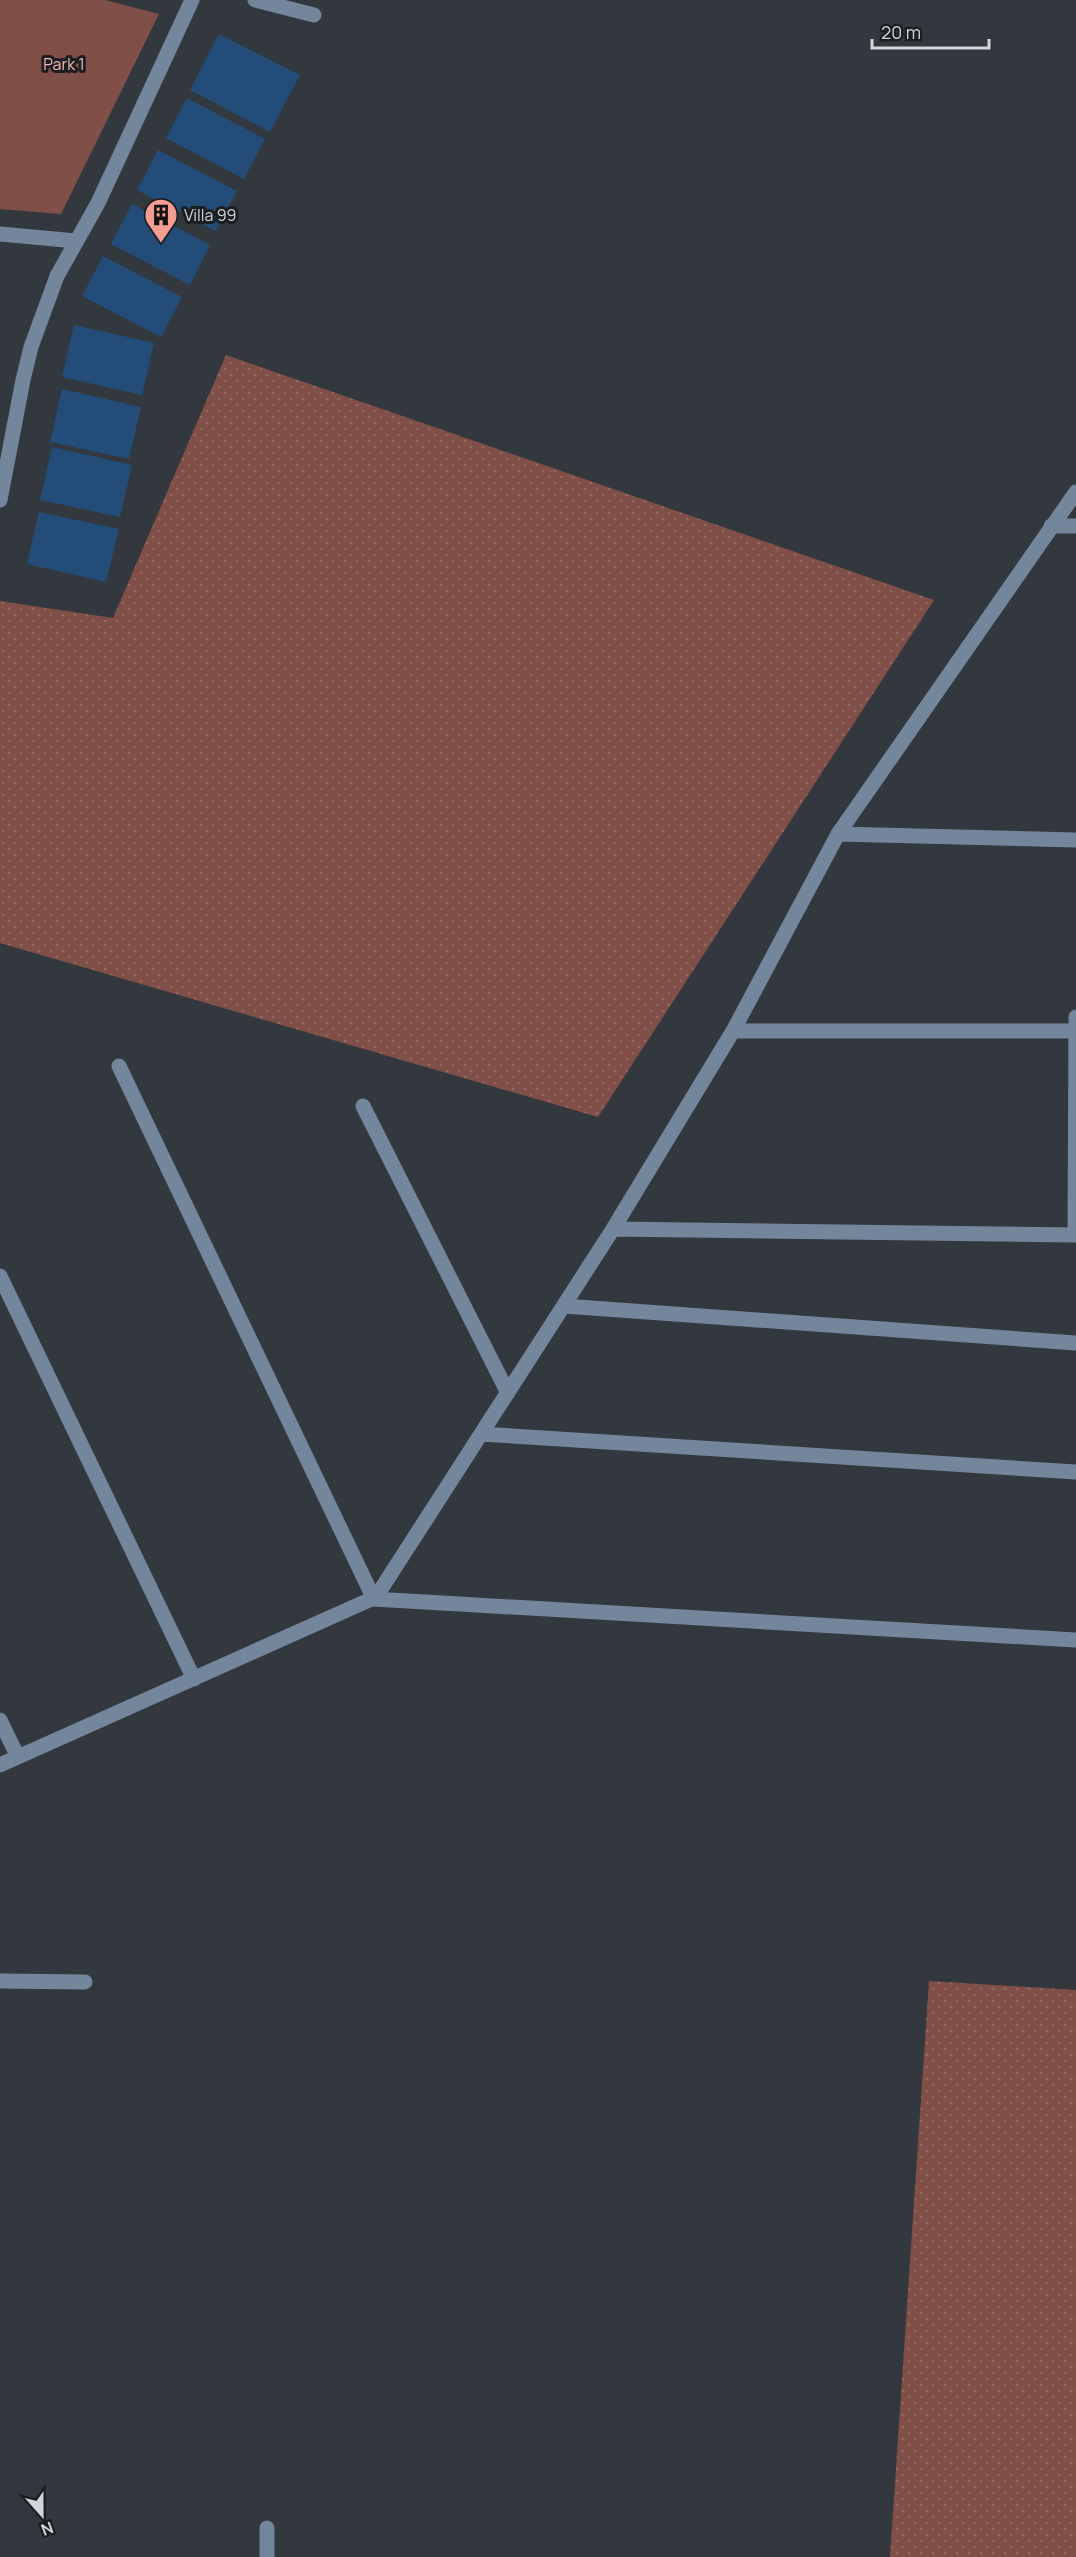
<svg xmlns="http://www.w3.org/2000/svg" width="1076" height="2557" font-family="Manrope,sans-serif">
  <defs>
    <pattern id="grass-dots" width="8" height="8" patternUnits="userSpaceOnUse" patternTransform="scale(1.5)"><rect width="8" height="8" fill="#804f48"/><path d="M2 2h.1M6 6h.1" fill="none" stroke="#916862" stroke-width="1.8" stroke-linecap="round"/></pattern>
  </defs>
  <rect width="100%" height="100%" fill="#32383e"/>
  <path fill="url(#grass-dots)" d="M226,355L934,600L598,1117L0,943V601L113,618Z
    M929,1981L1076,1990V2557H890Z"/>
  <path fill="#804f48" d="M0,0H105L159,14L61,214L0,209Z"/>
  <path fill="#234d78" d="M219,34L300,75L270,132L190,90Z
    M187,98L265,139L244,179L166,138Z
    M158,150L237,191L216,231L137,190Z
    M132,204L210,245L190,285L111,244Z
    M103,256L182,297L161,337L82,296Z
    M74,325L154,343L142,395L62,377Z
    M62,389L141,407L129,459L50,442Z
    M52,447L132,465L120,517L40,500Z
    M39,512L119,529L106,582L27,564Z"/>
  <g fill="none" stroke-linecap="round" stroke-linejoin="round">
    <path stroke="#74869c" stroke-width="15" d="M255,0L314,15
      M0,234L76,241
      M0,500L23,380L31,347L57,276L98,203L192,0
      M1051,526H1076
      M838,834L1076,840
      M733,1031H1076
      M119,1066L374,1599L1076,1640
      M363,1106L508,1393
      M613,1229L1076,1235
      M1075,1235L1076,1017
      M0,1276L194,1679
      M564,1306L1076,1343
      M481,1434L1076,1472
      M0,1720L18,1757
      M0,1765L376,1597L613,1229L733,1031L838,834L1076,492
      M0,1981L85,1982
      M267,2557V2528"/>
  </g>
  <defs>
    <g id="building-pin" transform="scale(1.725)"><path d="M0 17L-7.5 6A9.5 9.5 0 1 1 7.5 6Z" fill="#f59d90" stroke="#1c1f22"/><path d="M-4-6H4V6H1V3H-1V6H-4ZM-2.5-4.3h1.7v1.8h-1.7ZM.8-4.3h1.7v1.8H.8ZM-2.5-1h1.7V.8h-1.7ZM.8-1h1.7V.8H.8Z" fill="#111"/></g>
  </defs>
  <g fill-rule="evenodd">
    <use href="#building-pin" x="161" y="215"/>
  </g>
  <g text-anchor="middle" stroke-width="6" stroke-linejoin="round" paint-order="stroke">
    <g font-size="16" fill="#f4b8af" stroke="#1c1f22">
      <text x="64" y="70">Park 1</text>
    </g>
    <g font-size="16" fill="#d2d6da" stroke="#1c1f22" text-anchor="start">
      <text x="184" y="221">Villa 99</text>
    </g>
  </g>
  <g transform="translate(42 2515) rotate(159)" stroke="#1c1f22" stroke-width="4.5" paint-order="stroke">
  <path d="M0-4.5L10 22L0 15L-10 22Z" fill="#d2d6da"/>
  <text y="-9" font-size="16" font-weight="bold" text-anchor="middle" fill="#d2d6da">N</text>
  </g>
  <path d="M872 39v9h117v-9" fill="none" stroke="#d2d6da" stroke-width="3"/>
  <text x="881" y="39" font-size="18" fill="#d2d6da" stroke="#1c1f22" stroke-width="4.5" paint-order="stroke">20 m</text>
</svg>
